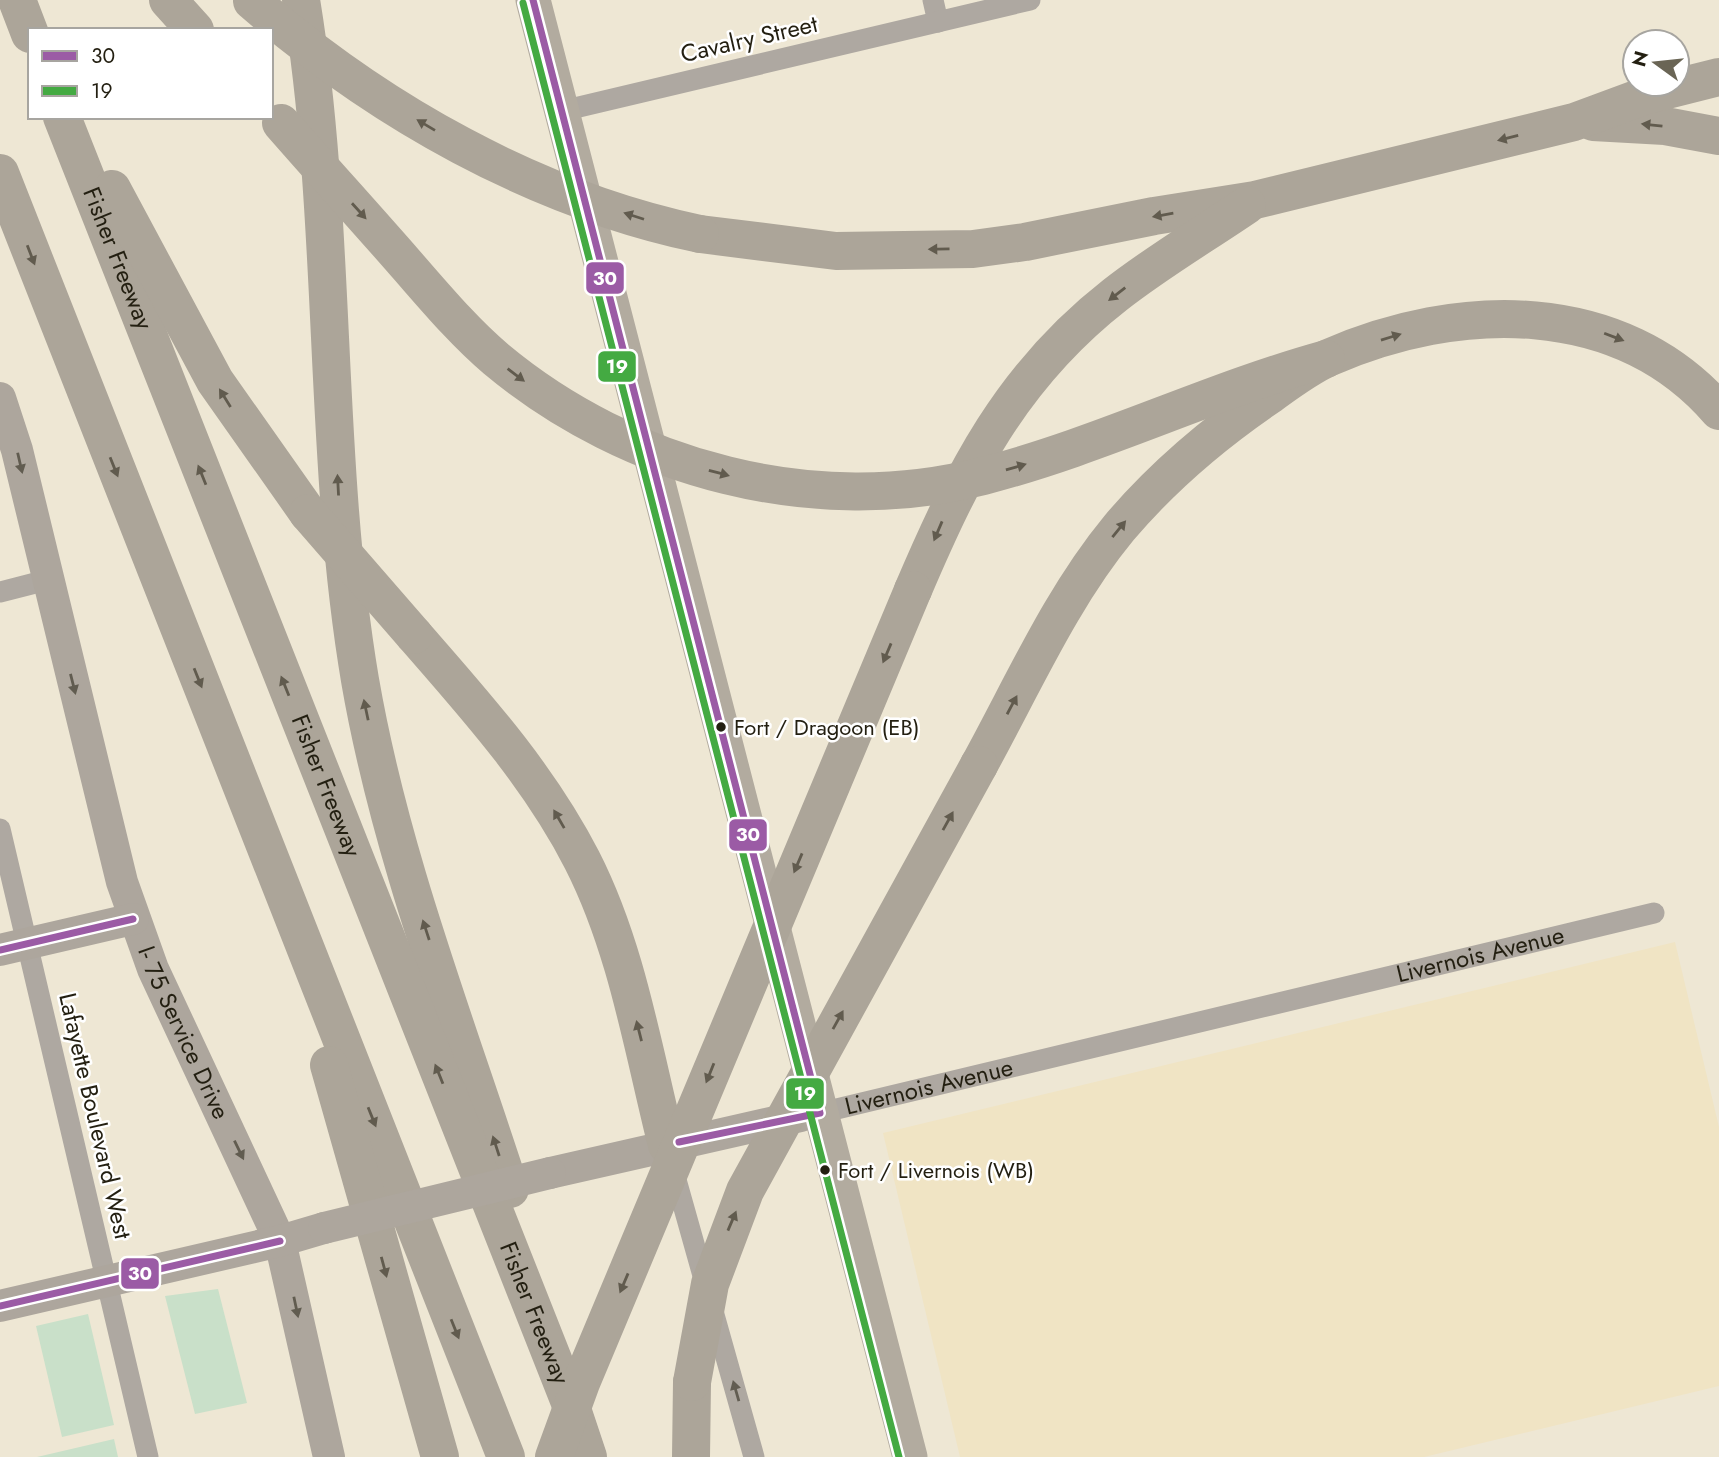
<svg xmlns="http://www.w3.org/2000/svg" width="1719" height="1457" font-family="Jost,sans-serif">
  <rect width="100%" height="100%" fill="#eee7d4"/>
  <path fill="#f0e4c4" d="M1675,942L1719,1127V1386L1424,1457H960L883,1133Z"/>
  <path fill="#c9e0c9" d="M218,1289L247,1403L195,1414L165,1296Z
    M88,1314L114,1425L62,1437L36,1326Z
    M114,1439L118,1457H37Z"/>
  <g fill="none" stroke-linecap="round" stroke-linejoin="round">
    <g stroke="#aea8a1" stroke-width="21">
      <path d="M933,0L938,22"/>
      <path d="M562,111L1030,0"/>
      <path d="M0,592L47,580"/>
      <path d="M0,829L148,1457"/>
      <path id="s1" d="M820,1113L1654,913"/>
      <path d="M673,1169L754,1457"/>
    </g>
    <g stroke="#ada69d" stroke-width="32">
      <path id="s2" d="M0,398L17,450L122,882L153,969L280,1241L329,1457"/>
      <path d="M0,950L133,919"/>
      <path d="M550,1173L801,1116"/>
      <path d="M0,1306L280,1241L324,1228"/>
    </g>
    <path stroke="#b2ab9f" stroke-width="35" d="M533,0L910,1457"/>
    <g stroke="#aca599" stroke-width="38">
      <path d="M17,0L30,34"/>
      <path d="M168,0L195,30"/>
      <path d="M301,0C338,225 322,455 360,680C390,854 456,1022 510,1189"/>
      <path id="s3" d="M62,117L569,1400L588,1457"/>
      <path d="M1593,122L1665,126L1719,136"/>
      <path d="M0,173L506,1457"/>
      <path d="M112,189L215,381L308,513"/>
      <path d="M700,234L836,251L973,249L1025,242L1154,216L1255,200L1574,122L1647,95L1719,77"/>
      <path d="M913,590C963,473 1011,376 1115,295C1157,262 1203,235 1247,205"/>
      <path d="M414,635C476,706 539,776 582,860C627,948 643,1050 667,1145"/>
      <path d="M979,765C1023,685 1061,598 1119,528C1163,476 1214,433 1270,395C1288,382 1308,367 1328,358C1458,301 1620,297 1719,411"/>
      <path d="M329,1065L440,1457"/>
      <path d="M691,1457L692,1382"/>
    </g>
    <path stroke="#ada69d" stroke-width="32" d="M324,1228L550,1173"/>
    <path stroke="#aca599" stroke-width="38" d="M252,1C379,111 534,199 700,234
      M281,123C322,170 364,216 405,263C434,296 463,331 496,359C629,470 816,519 983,476C1100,446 1210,391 1326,359
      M308,513L414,635
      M692,1382L710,1284L745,1191L979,765
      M554,1457L581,1383L913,590"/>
    <g stroke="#fff" stroke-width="12">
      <path id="bus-1" d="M533,0L820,1113
        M0,950L133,919
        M679,1142L820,1113
        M0,1306L280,1241"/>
    </g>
    <g stroke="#fff" stroke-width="12">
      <path id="bus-2" d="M523,3L899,1457"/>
    </g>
    <use href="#bus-1" stroke="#9b5ba5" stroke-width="7"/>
    <use href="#bus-2" stroke="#44aa42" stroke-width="7"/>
  </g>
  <defs><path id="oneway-solid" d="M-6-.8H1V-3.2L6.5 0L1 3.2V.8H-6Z" transform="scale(1.75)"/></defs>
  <g fill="#615b4e">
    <use href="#oneway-solid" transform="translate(426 125) rotate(-149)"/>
    <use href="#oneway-solid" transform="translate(1652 125) rotate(-174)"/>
    <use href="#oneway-solid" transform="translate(1508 138) rotate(166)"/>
    <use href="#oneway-solid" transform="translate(359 211) rotate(48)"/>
    <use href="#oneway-solid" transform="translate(1163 215) rotate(170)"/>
    <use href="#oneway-solid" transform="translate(634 216) rotate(-162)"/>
    <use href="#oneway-solid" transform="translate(939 249) rotate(179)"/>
    <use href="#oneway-solid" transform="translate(31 255) rotate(69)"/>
    <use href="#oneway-solid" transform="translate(1117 294) rotate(142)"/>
    <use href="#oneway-solid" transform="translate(1391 337) rotate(-17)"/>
    <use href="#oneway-solid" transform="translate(1614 337) rotate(21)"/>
    <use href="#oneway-solid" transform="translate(516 375) rotate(37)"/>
    <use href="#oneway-solid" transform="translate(225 398) rotate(-122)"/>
    <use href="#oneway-solid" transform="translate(114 467) rotate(68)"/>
    <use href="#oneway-solid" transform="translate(1016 467) rotate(-16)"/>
    <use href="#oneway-solid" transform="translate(719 473) rotate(15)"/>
    <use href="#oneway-solid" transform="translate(202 475) rotate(-112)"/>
    <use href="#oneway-solid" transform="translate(338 485) rotate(-93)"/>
    <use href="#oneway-solid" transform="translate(1119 529) rotate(-51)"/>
    <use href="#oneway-solid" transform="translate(938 531) rotate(113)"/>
    <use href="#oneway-solid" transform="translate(887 653) rotate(113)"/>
    <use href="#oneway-solid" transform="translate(198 678) rotate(68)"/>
    <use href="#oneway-solid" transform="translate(285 686) rotate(-112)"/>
    <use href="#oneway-solid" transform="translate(1012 705) rotate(-62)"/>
    <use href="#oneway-solid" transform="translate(366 710) rotate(-102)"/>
    <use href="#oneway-solid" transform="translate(559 819) rotate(-120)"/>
    <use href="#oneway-solid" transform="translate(948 821) rotate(-61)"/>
    <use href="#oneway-solid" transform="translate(798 863) rotate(113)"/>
    <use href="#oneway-solid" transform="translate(426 930) rotate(-108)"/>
    <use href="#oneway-solid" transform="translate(838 1020) rotate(-61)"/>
    <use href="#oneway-solid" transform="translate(639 1031) rotate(-104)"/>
    <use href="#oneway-solid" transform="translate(710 1073) rotate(112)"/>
    <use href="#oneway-solid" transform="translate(439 1074) rotate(-112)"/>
    <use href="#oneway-solid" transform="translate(372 1117) rotate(68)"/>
    <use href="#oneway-solid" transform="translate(496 1146) rotate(-108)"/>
    <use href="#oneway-solid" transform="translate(732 1221) rotate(-67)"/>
    <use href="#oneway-solid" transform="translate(384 1267) rotate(75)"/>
    <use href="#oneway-solid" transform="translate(624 1283) rotate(113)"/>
    <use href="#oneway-solid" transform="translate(455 1329) rotate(68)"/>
  </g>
  <g fill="#615c50">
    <use href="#oneway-solid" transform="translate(20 463) rotate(77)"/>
    <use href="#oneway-solid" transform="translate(73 684) rotate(76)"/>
    <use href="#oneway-solid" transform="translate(239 1150) rotate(64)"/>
    <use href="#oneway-solid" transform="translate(296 1307) rotate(78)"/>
  </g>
  <use fill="#625d52" href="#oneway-solid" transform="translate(736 1391) rotate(-106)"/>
  <g fill="#231f11" stroke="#fff" stroke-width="2.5">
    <circle cx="721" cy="727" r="6"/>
    <circle cx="825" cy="1170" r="6"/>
  </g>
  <g text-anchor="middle" stroke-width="5" stroke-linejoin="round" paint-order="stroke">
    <g font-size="22" fill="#231f11" stroke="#fff" text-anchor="start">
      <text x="734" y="735">Fort / Dragoon (EB)</text>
      <text x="838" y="1178">Fort / Livernois (WB)</text>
    </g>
    <g font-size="24" fill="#231f11" stroke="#fff">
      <text transform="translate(749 39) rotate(-13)" y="8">Cavalry Street</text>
      <text dy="8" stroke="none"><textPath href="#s3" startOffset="152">Fisher Freeway</textPath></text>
      <text dy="8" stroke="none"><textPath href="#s3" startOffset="719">Fisher Freeway</textPath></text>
      <text dy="8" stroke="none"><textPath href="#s1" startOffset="679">Livernois Avenue</textPath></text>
      <text dy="8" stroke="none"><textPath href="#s2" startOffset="662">I- 75 Service Drive</textPath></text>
      <text dy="8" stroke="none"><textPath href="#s1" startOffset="112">Livernois Avenue</textPath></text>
      <text transform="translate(95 1116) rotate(77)" y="8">Lafayette Boulevard West</text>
      <text dy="8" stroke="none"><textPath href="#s3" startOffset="1286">Fisher Freeway</textPath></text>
    </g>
  </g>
  <g stroke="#fff" stroke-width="2.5">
    <rect x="585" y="261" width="40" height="34" rx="7" fill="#9b5ba5"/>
    <rect x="597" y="350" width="40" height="33" rx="7" fill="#44aa42"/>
    <rect x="728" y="818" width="40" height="34" rx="7" fill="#9b5ba5"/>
    <rect x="785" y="1077" width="40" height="33" rx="7" fill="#44aa42"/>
    <rect x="120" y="1257" width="40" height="33" rx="7" fill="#9b5ba5"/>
  </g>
  <g font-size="19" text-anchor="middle" font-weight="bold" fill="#fff">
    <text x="605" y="285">30</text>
    <text x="617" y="373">19</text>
    <text x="748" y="841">30</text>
    <text x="805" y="1100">19</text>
    <text x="140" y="1280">30</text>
  </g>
  <rect x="28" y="28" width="245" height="91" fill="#ffffff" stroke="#a7a5a0" stroke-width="2"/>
  <rect x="42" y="51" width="35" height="10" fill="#9b5ba5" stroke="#a7a5a0" stroke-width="2"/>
  <text x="91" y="63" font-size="21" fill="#231f11">30</text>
  <rect x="42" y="86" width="35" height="10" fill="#44aa42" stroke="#a7a5a0" stroke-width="2"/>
  <text x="91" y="98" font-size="21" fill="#231f11">19</text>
  <g transform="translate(1656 63) rotate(285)"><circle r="33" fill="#ffffff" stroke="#a7a5a0" stroke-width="2"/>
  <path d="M0-5L12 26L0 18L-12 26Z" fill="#6a6555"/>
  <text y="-10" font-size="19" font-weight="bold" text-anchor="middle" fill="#231f11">N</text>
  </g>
</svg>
